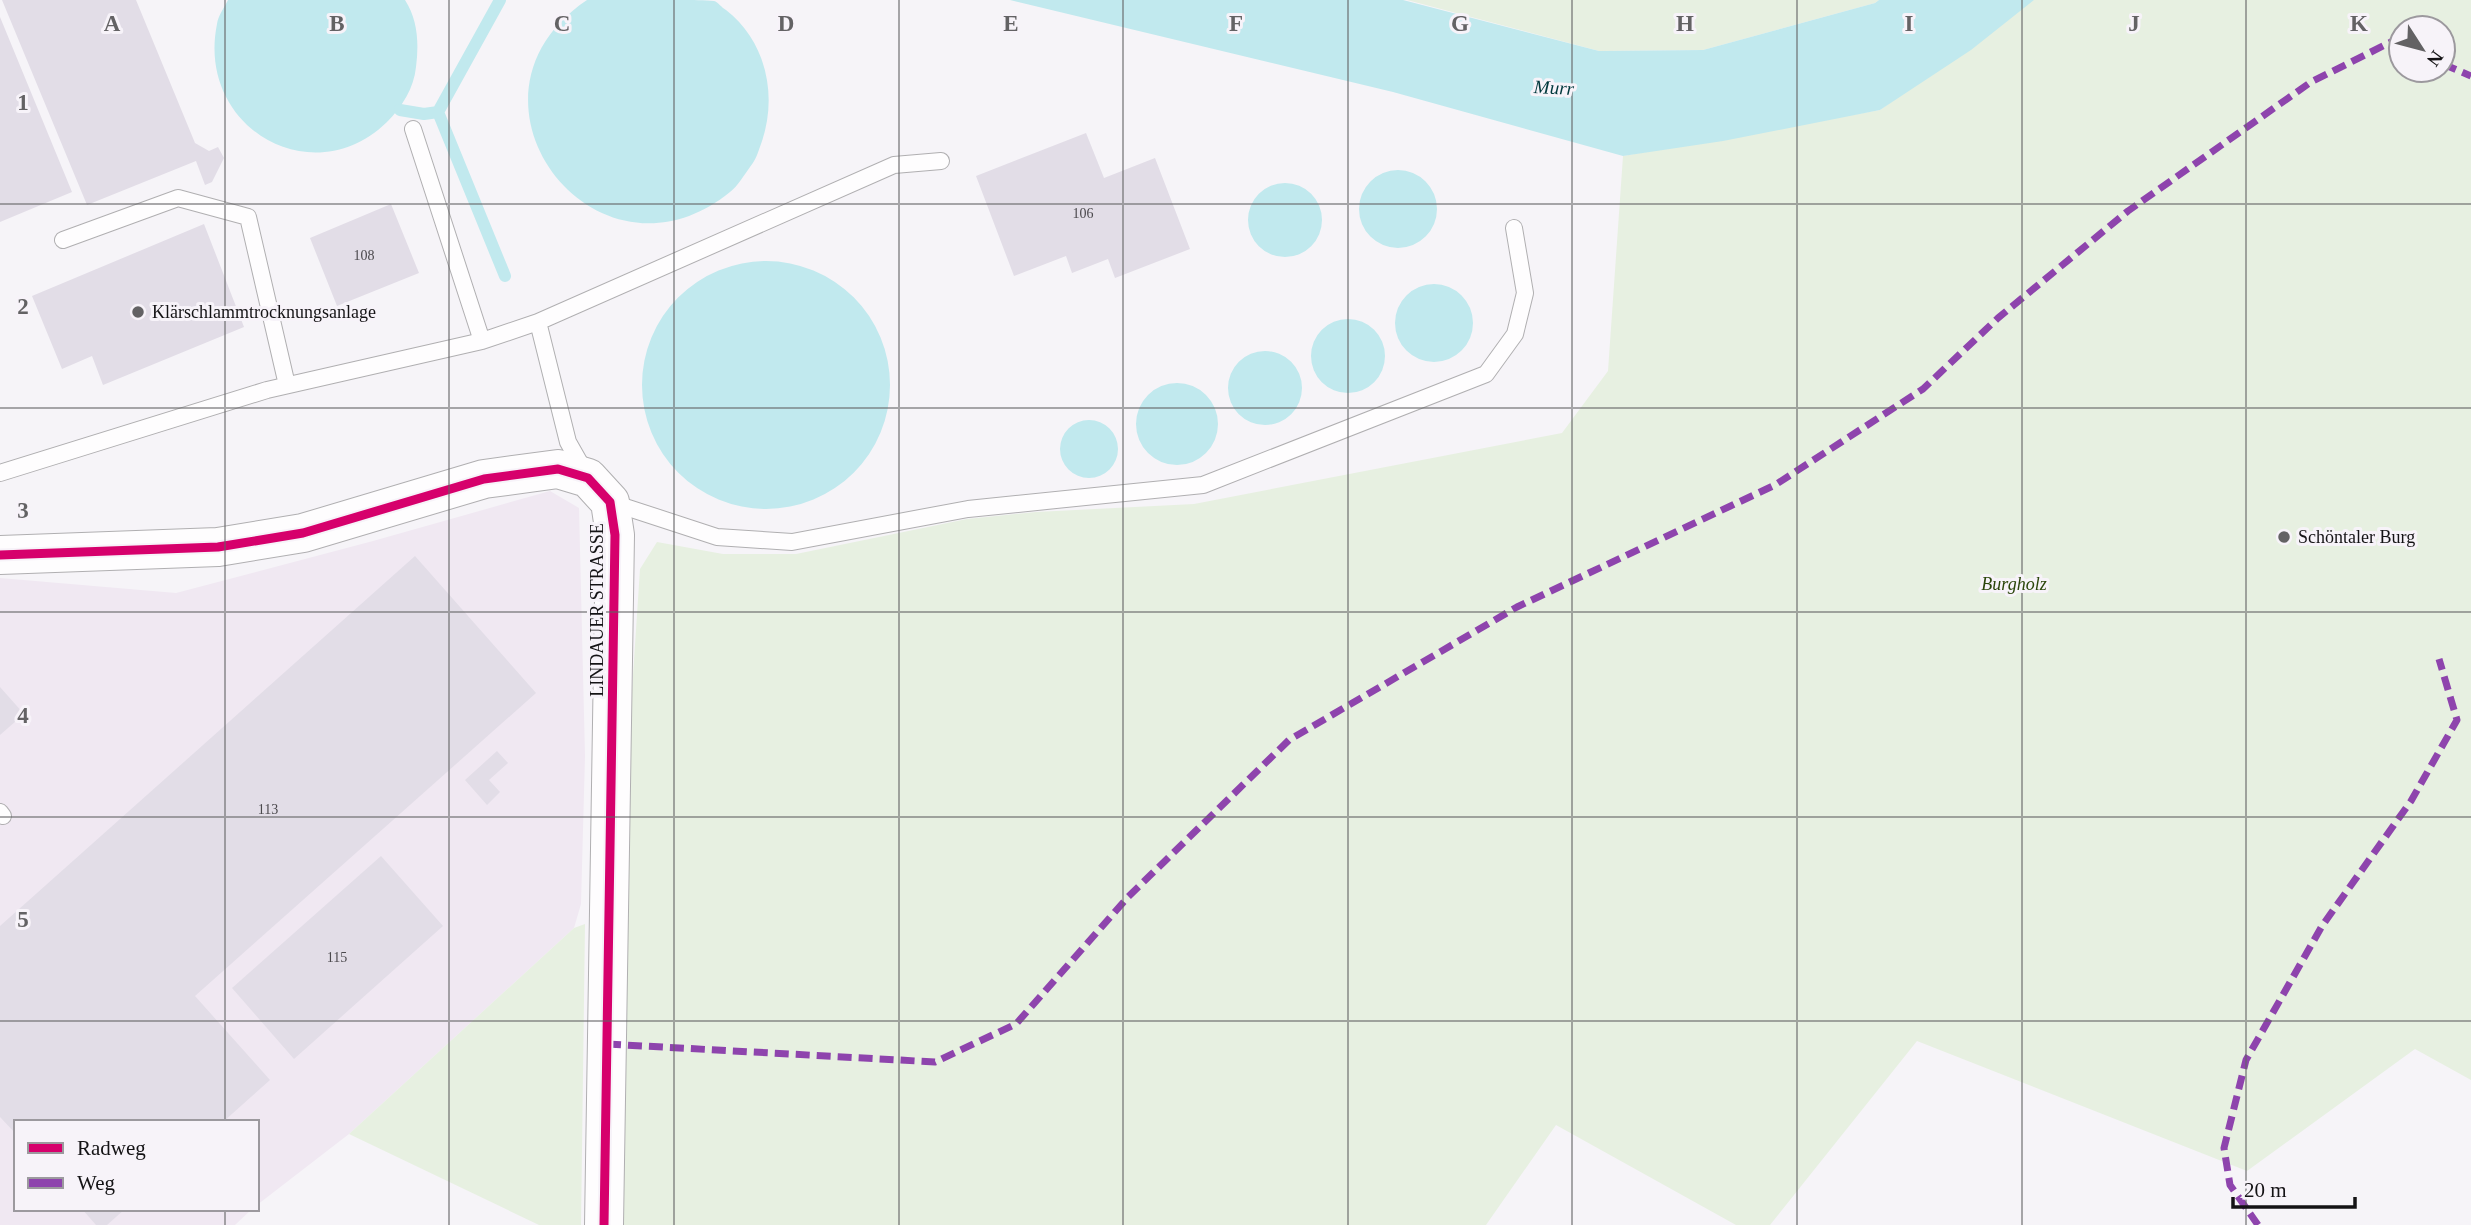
<svg xmlns="http://www.w3.org/2000/svg" width="2471" height="1225" font-family="'Times New Roman',serif">
  <rect width="100%" height="100%" fill="#f6f4f8"/>
  <path fill="#f0e8f2" d="M550,491L579,508L585,756L581,904L574,928L349,1134L257,1205V1122H16V1209H252L235,1225H0V578L176,593L373,541Z"/>
  <path fill="#e7f0e1" fill-rule="evenodd" d="M1407,0H1879L1875,3L1703,50L1599,51Z
    M2033,0H2471V1080L2415,1049L2247,1171L1917,1041L1770,1225H1736L1556,1125L1486,1225H618L626,782L640,569L657,542L723,554H796L967,519L1036,512L1194,504L1562,433L1608,371L1623,156L1880,110ZM2401,28H2443V70H2401Z
    M585,924L581,1225H539L349,1134L574,928Z"/>
  <path fill="#c1e9ee" d="M228,0H405C418,20 419,44 416,67C414,88 402,107 387,122C312,195 196,127 217,24C218,16 224,8 228,0Z
    M587,0C619,0 650,0 682,0C691,0 706,0 714,1C718,2 722,8 726,10C767,42 778,97 761,144C758,152 756,160 750,167C744,175 738,186 730,192C596,301 441,98 587,0Z
    M1010,0H1403L1599,51L1703,50L1875,3L1879,0H2034L1971,50L1880,110L1723,141L1623,156L1393,92Z
    M1359 209a39 39 0 1 1 78 0a39 39 0 1 1-78 0Z
    M1248 220a37 37 0 1 1 74 0a37 37 0 1 1-74 0Z
    M642 385a124 124 0 1 1 248 0a124 124 0 1 1-248 0Z
    M1395 323a39 39 0 1 1 78 0a39 39 0 1 1-78 0Z
    M1311 356a37 37 0 1 1 74 0a37 37 0 1 1-74 0Z
    M1228 388a37 37 0 1 1 74 0a37 37 0 1 1-74 0Z
    M1136 424a41 41 0 1 1 82 0a41 41 0 1 1-82 0Z
    M1060 449a29 29 0 1 1 58 0a29 29 0 1 1-58 0Z"/>
  <g fill="none" stroke-linecap="round" stroke-linejoin="round">
    <path stroke="#c1e9ee" stroke-width="12" d="M400,110L424,114L438,112L500,0
      M438,112L505,276"/>
  </g>
  <path fill="#e2dde7" d="M2,0H136L195,143L209,151L218,147L224,158L212,182L205,185L196,161L87,205Z
    M0,17L72,192L0,222Z
    M1086,133L1104,178L1155,158L1190,249L1115,278L1108,259L1072,273L1066,256L1014,276L976,176Z
    M391,204L419,273L337,306L310,238Z
    M204,224L244,327L103,385L92,356L62,369L32,296Z
    M415,556L536,693L195,996L270,1080L223,1122H16V1134L0,1117V926Z
    M0,687L24,714L0,735Z
    M497,751L508,763L489,780L500,792L487,805L465,780Z
    M381,856L443,926L294,1059L232,988Z
    M82,1209H125L107,1225H96Z"/>
  <g fill="none" stroke-linecap="round" stroke-linejoin="round">
    <g stroke="#b0afb1" stroke-width="18">
      <path id="service" d="M413,129L482,341
        M63,240L178,198L248,217L287,385
        M538,322L894,165L941,161
        M0,473L267,390L482,341L538,322L568,442L585,472
        M613,503L717,537L792,542L968,509L1203,485L1486,374L1515,334L1525,293L1514,228
        M0,812L3,816"/>
    </g>
    <g stroke="#b0afb1" stroke-width="40">
      <path id="tertiary" d="M0,555L218,547L303,533L484,479L558,469L588,478L610,502L615,535L604,1225"/>
    </g>
    <use href="#service" stroke="#fefdfe" stroke-width="16"/>
    <use href="#tertiary" stroke="#fefdfe" stroke-width="38"/>
    <path stroke="#8e44ad" stroke-width="7" stroke-dasharray="14 7" stroke-linecap="butt" d="M2443,64L2471,76
      M607,1044L935,1062L1016,1024L1128,897L1289,740L1517,607L1775,485L1923,389L1998,318L2128,211L2311,82L2393,41L2401,45
      M2258,1225L2230,1185L2224,1148L2246,1060L2322,926L2411,801L2457,720L2439,659"/>
    <g stroke="#f7f3f9" stroke-width="13">
      <path id="cycleway" d="M0,555L218,547L303,533L484,479L558,469L588,478L610,502L615,535L604,1225"/>
    </g>
    <use href="#cycleway" stroke="#d6006c" stroke-width="9"/>
  </g>
  <path fill="none" stroke="#636264" stroke-width="2" stroke-opacity="0.55" d="M225,0V1122M449,0V1225M674,0V1225M899,0V1225M1123,0V1225M1348,0V1225M1572,0V1225M1797,0V1225M2022,0V1225M2246,0V1225M0,204H2471M0,408H2471M0,612H2471M0,817H2471M0,1021H2471M225,1209V1225"/>
  <g fill="#636264" stroke="#f7f3f9" stroke-width="2.5">
    <circle cx="138" cy="312" r="7"/>
    <circle cx="2284" cy="537" r="7"/>
  </g>
  <g text-anchor="middle" stroke-width="6" stroke-linejoin="round" paint-order="stroke">
    <g font-size="14" fill="#4b494d">
      <text x="1083" y="218">106</text>
      <text x="364" y="260">108</text>
      <text x="268" y="814">113</text>
      <text x="337" y="962">115</text>
    </g>
    <g font-size="18" fill="#141315" stroke="#f7f3f9" text-anchor="start">
      <text x="152" y="318">Klärschlammtrocknungsanlage</text>
      <text x="2298" y="543">Schöntaler Burg</text>
    </g>
    <g font-size="18" font-style="italic" fill="#2b460b" stroke="#f7f3f9">
      <text x="2014" y="590">Burgholz</text>
    </g>
    <g font-size="18" fill="#141315" stroke="#f7f3f9">
      <text transform="translate(597 610) rotate(-90)" y="6">LINDAUER STRASSE</text>
    </g>
    <g font-size="19" font-style="italic" fill="#00393d" stroke="#f7f3f9">
      <text transform="translate(1554 87) rotate(3)" y="7">Murr</text>
    </g>
  </g>
  <g font-size="23" text-anchor="middle" font-weight="bold" fill="#636264" stroke="#f7f3f9" stroke-width="6" stroke-linejoin="round" paint-order="stroke">
    <text x="112" y="31">A</text>
    <text x="337" y="31">B</text>
    <text x="562" y="31">C</text>
    <text x="786" y="31">D</text>
    <text x="1011" y="31">E</text>
    <text x="1236" y="31">F</text>
    <text x="1460" y="31">G</text>
    <text x="1685" y="31">H</text>
    <text x="1909" y="31">I</text>
    <text x="2134" y="31">J</text>
    <text x="2359" y="31">K</text>
    <text x="23" y="110">1</text>
    <text x="23" y="314">2</text>
    <text x="23" y="518">3</text>
    <text x="23" y="723">4</text>
    <text x="23" y="927">5</text>
  </g>
  <rect x="14" y="1120" width="245" height="91" fill="#f7f3f9" stroke="#9c999e" stroke-width="2"/>
  <rect x="28" y="1143" width="35" height="10" fill="#d6006c" stroke="#9c999e" stroke-width="2"/>
  <text x="77" y="1155" font-size="21" fill="#141315">Radweg</text>
  <rect x="28" y="1178" width="35" height="10" fill="#8e44ad" stroke="#9c999e" stroke-width="2"/>
  <text x="77" y="1190" font-size="21" fill="#141315">Weg</text>
  <g transform="translate(2422 49) rotate(126)"><circle r="33" fill="#f7f3f9" stroke="#9c999e" stroke-width="2"/>
  <path d="M0-5L12 26L0 18L-12 26Z" fill="#636264"/>
  <text y="-10" font-size="19" font-weight="bold" text-anchor="middle" fill="#141315">N</text>
  </g>
  <path d="M2233 1197v10h122v-10" fill="none" stroke="#141315" stroke-width="3.5"/>
  <text x="2244" y="1197" font-size="21" fill="#141315" stroke="#f7f3f9" stroke-width="5" paint-order="stroke">20 m</text>
</svg>
